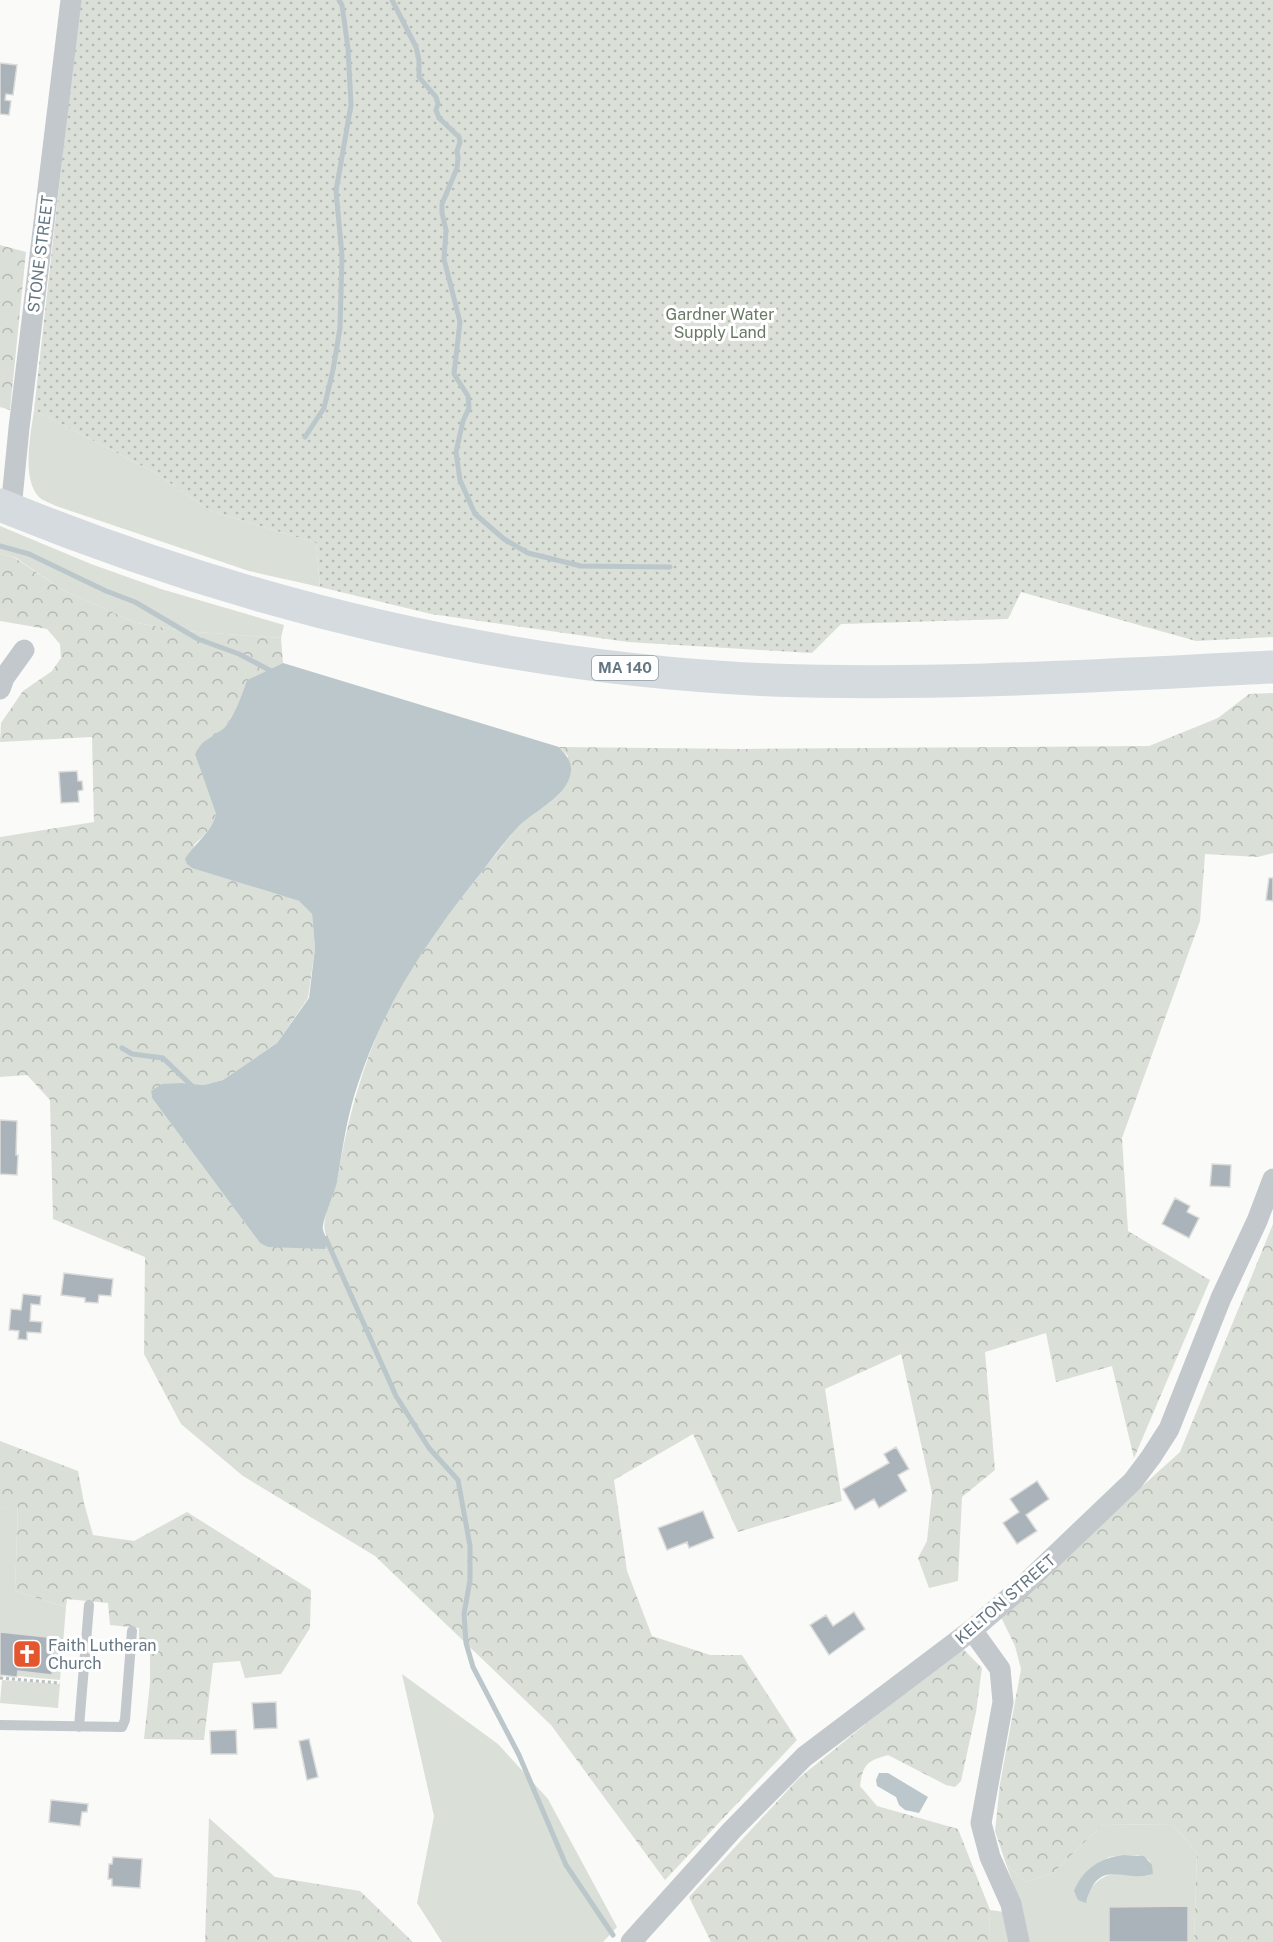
<svg xmlns="http://www.w3.org/2000/svg" width="1273" height="1942" font-family="'Public Sans',sans-serif">
  <defs>
    <pattern id="forest-crowns" width="20" height="18" patternUnits="userSpaceOnUse" patternTransform="scale(1.5)"><rect width="20" height="18" fill="#dadfd7"/><path d="M2 6a3 3 0 1 1 6 0M12 15a3 3 0 1 1 6 0" fill="none" stroke="#b4b9b4"/></pattern>
    <pattern id="park-dots" width="8" height="8" patternUnits="userSpaceOnUse" patternTransform="scale(1.5)"><rect width="8" height="8" fill="#dadfd7"/><path d="M2 2h.1M6 6h.1" fill="none" stroke="#b4b9b4" stroke-width="1.8" stroke-linecap="round"/></pattern>
  </defs>
  <rect width="100%" height="100%" fill="#fafaf8"/>
  <path fill="#dadfd7" fill-rule="evenodd" d="M34,410L154,472L211,511L316,543L320,587L249,571L56,506C51,503 43,501 39,497C21,479 31,433 34,410Z
    M0,526L91,564L161,589L284,625L281,638L183,631L137,623L65,591L16,558L0,553Z
    M18,1505L15,1591L66,1607L60,1680L17,1676L18,1671L52,1674L55,1638L0,1632V1509Z
    M402,1674L498,1744L548,1799L617,1927L603,1942H442L417,1903L434,1816Z
    M2,1680L60,1684L58,1708L0,1703Z
    M1103,1824L1173,1825L1197,1853L1194,1942H1188V1906L1109,1942H1026L1016,1891L1006,1864L1025,1882L1053,1873ZM1123,1855H1138L1149,1860L1153,1874C1133,1882 1118,1865 1098,1881C1090,1887 1088,1892 1087,1901L1085,1874L1109,1857Z
    M990,1910L1005,1912L1011,1942H989Z"/>
  <path fill="url(#forest-crowns)" d="M0,245L26,252L10,410L0,407Z
    M0,553L15,558L65,591L137,623L183,631L281,638L283,663L247,680C242,694 234,718 224,728C213,738 203,739 195,753L216,814C213,828 204,835 194,845L193,868L299,901L312,914L315,948L308,998L277,1043L223,1080L204,1085L182,1083L151,1091L152,1098L260,1243L327,1236C318,1222 334,1198 337,1181C350,1102 373,1027 416,960C438,927 463,896 487,865C498,853 507,838 519,826C532,812 552,806 563,788C567,780 566,765 568,756L559,747L743,749L1149,746L1218,718L1249,694L1273,693V853L1258,857L1205,854L1200,921L1122,1138L1128,1231L1210,1280L1134,1458L1112,1366L1056,1382L1046,1333L985,1352L995,1470L962,1497L958,1581L929,1588L918,1558L927,1541L932,1493L901,1354L825,1389L842,1501L738,1532L693,1434L614,1480L627,1571L652,1636L710,1655H742L797,1740L665,1880L551,1725L375,1556L243,1476L181,1424L144,1354L145,1257L53,1219L50,1100L27,1075L0,1077V837L94,822L92,737L0,742L1,723L23,691L52,671L61,658L60,644L47,629L0,621Z
    M1273,1224V1942H1194L1197,1853L1173,1825L1103,1824L1053,1873L1025,1882L1006,1864L995,1831L1000,1784L1021,1669L1015,1646L1000,1615L1180,1452Z
    M0,1441L78,1471L84,1503L93,1535L134,1541L187,1512L311,1590L310,1628L281,1674L245,1678L240,1661L213,1663L204,1740L144,1739L150,1683V1651L139,1649V1628L110,1625L108,1603L67,1599L66,1607L15,1591L18,1506L0,1509Z
    M961,1647L982,1668L976,1712L961,1781L955,1787L946,1785L888,1755C867,1761 863,1764 860,1786L877,1806L958,1829L990,1910L989,1942H711L689,1897L799,1778Z
    M209,1818L275,1877L360,1891L413,1942H205Z"/>
  <path fill="url(#park-dots)" d="M80,0H1273V637L1196,641L1021,592L1008,619L841,624L812,653L628,642L431,614L320,587L316,543L211,511L154,472L34,410Z"/>
  <path fill="#bbc7cb" d="M283,663L559,747C565,754 572,761 571,771C568,797 535,810 519,826C502,843 488,865 473,883C420,950 381,1011 355,1093C346,1122 342,1152 337,1182C335,1193 321,1222 323,1230C324,1234 327,1238 328,1242L325,1249L268,1247L260,1243L152,1098L151,1091L162,1084L182,1083L204,1085L223,1080L277,1043L309,998L315,948L312,914L299,901L192,868L187,864L185,859C195,843 212,832 216,814L195,754C202,739 212,738 224,728C234,718 242,694 247,680Z
    M879,1773H888L928,1797L919,1813L905,1810L899,1805L896,1797L877,1786L876,1780Z
    M1123,1855L1144,1856L1152,1865L1153,1874C1126,1884 1098,1855 1086,1903L1078,1900L1074,1891C1083,1869 1100,1858 1123,1855Z"/>
  <g fill="none" stroke-linecap="round" stroke-linejoin="round">
    <path stroke="#bbc7cb" stroke-width="5" d="M392,0L416,47L419,60V77L436,97L438,104L436,110L439,118L459,137L460,142L457,151L458,157L457,168L442,204V213L446,230L444,259L460,322L454,374L468,396L469,408L463,421L456,452L460,480L475,514L504,539L528,553L581,566L670,567
      M305,437L324,408L333,370L340,328L342,256L336,191L351,105L348,48L342,5L339,0
      M0,546L29,554L106,591L135,602L198,639L239,654L273,672
      M122,1048L132,1054L163,1058L193,1087
      M326,1239L396,1396L429,1448L458,1480L470,1546V1580L464,1614L466,1643L473,1667L519,1755L566,1865L613,1935"/>
  </g>
  <path fill="#aab3b9" stroke="#dcdcda" stroke-width="1.5" d="M0,63L17,65L13,95L6,94L5,100L11,101L9,115L0,114Z
    M77,771L78,781H82L83,790L78,791L79,802L61,803L59,772Z
    M1269,878H1273V901L1266,900Z
    M0,1120L17,1121L16,1155H18L17,1175L0,1174Z
    M1212,1164L1231,1165L1230,1187L1210,1186Z
    M1175,1198L1190,1206L1187,1212L1199,1218L1189,1238L1162,1224Z
    M64,1273L113,1279L111,1296L99,1295L98,1303L85,1302V1298L61,1295Z
    M23,1294L41,1296L40,1305L31,1304L30,1321L42,1322L41,1333L27,1332V1340L18,1339L19,1331L9,1330L11,1309L21,1310Z
    M896,1447L909,1469L898,1475L907,1491L879,1508L874,1499L855,1510L843,1489L889,1463L884,1454Z
    M1037,1481L1049,1499L1026,1515L1037,1531L1017,1544L1003,1523L1019,1512L1010,1499Z
    M703,1511L714,1538L689,1548L687,1542L667,1550L658,1528Z
    M854,1612L865,1629L829,1655L810,1625L826,1615L833,1626Z
    M0,1632L56,1638L52,1675L18,1671L17,1677L0,1675Z
    M276,1702L277,1728L254,1729L252,1703Z
    M236,1730L237,1754H211L210,1731Z
    M309,1739L318,1777L307,1780L299,1741Z
    M51,1800L88,1804L87,1812H82L80,1826L49,1822Z
    M113,1857L142,1859L140,1888L112,1886V1879H108L109,1864H112Z
    M1188,1906V1942H1109V1907Z"/>
  <g fill="none" stroke-linecap="round" stroke-linejoin="round">
    <path stroke="#bbbfc2" stroke-width="3" stroke-dasharray="3 3" stroke-linecap="butt" d="M0,1678L60,1683"/>
    <path stroke="#c3c8cc" stroke-width="10" d="M0,1725L122,1727L125,1720L132,1631
      M79,1727L89,1605"/>
    <path stroke="#c3c8cc" stroke-width="21" d="M11,509L19,428L71,0
      M0,689L4,678L24,650
      M972,1630L1000,1669L1003,1702L981,1823L990,1857L1011,1904L1019,1942
      M631,1942L732,1830L804,1757L972,1630L1022,1587L1133,1481L1151,1457L1169,1429L1221,1298L1257,1221L1273,1179"/>
    <path stroke="#d6dbdf" stroke-width="33" d="M0,505C245,605 507,669 772,680C939,686 1106,675 1273,667"/>
  </g>
  <defs>
    <g id="church-square" transform="scale(1.5)"><rect x="-9" y="-9" width="18" height="18" rx="4" fill="#e4572e" stroke="#fff"/><path d="M-1.2-6h2.4v3.5h3.3v2.4h-3.3V6h-2.4V-.1h-3.3v-2.4h3.3Z" fill="#fff"/></g>
  </defs>
  <g fill-rule="evenodd">
    <use href="#church-square" x="27" y="1654"/>
  </g>
  <g text-anchor="middle" stroke-width="6" stroke-linejoin="round" paint-order="stroke">
    <rect fill="#fff" stroke="#939fa8" stroke-width="1.5" x="592" y="656" width="66" height="24" rx="4.5"/>
    <g font-size="15" font-weight="bold" fill="#657683">
      <text x="625" y="673">MA 140</text>
    </g>
    <g font-size="16" fill="#657683" stroke="#fff">
      <text transform="translate(40 254) rotate(-83)" y="6">STONE STREET</text>
      <text transform="translate(1005 1599) rotate(-41)" y="6">KELTON STREET</text>
    </g>
    <g font-size="16" fill="#687a64" stroke="#fff">
      <text x="720" y="320">Gardner Water<tspan x="720" dy="18">Supply Land</tspan></text>
    </g>
    <g font-size="16" fill="#657683" stroke="#fff" text-anchor="start">
      <text x="48" y="1651">Faith Lutheran<tspan x="48" dy="18">Church</tspan></text>
    </g>
  </g>
</svg>
